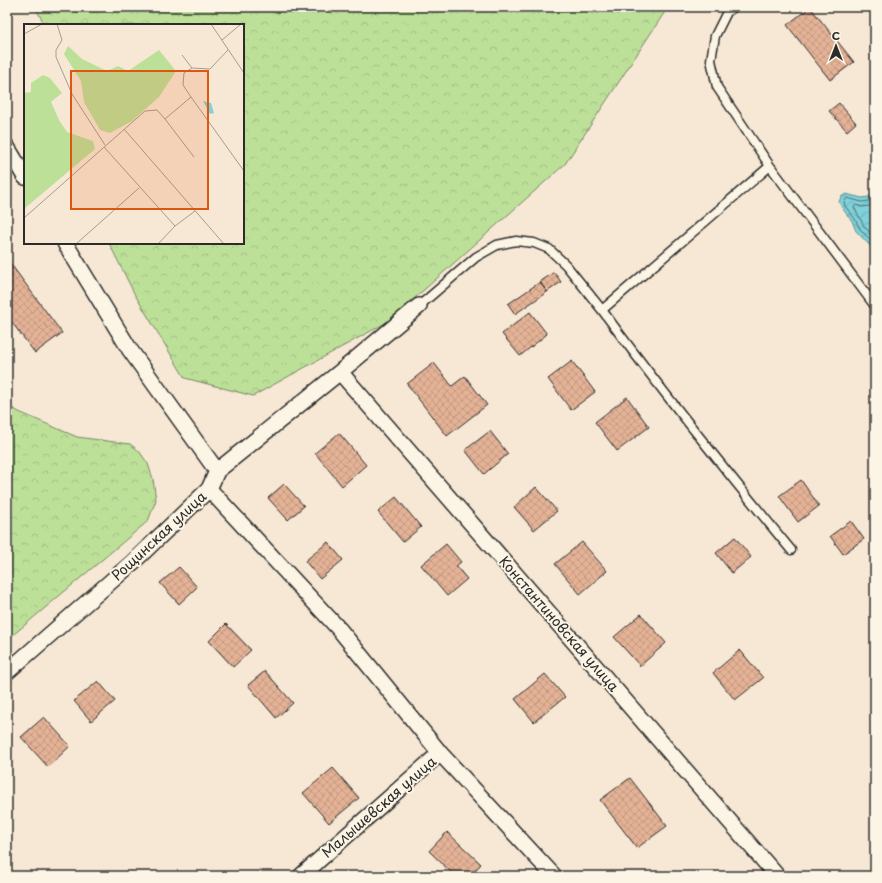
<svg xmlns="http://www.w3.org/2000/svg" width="882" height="883" font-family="'Playpen Sans',sans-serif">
  <defs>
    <pattern id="forest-crowns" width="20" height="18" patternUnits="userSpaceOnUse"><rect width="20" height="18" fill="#bde099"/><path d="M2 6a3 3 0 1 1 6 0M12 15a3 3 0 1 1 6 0" fill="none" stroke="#a3c084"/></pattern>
    <pattern id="water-waves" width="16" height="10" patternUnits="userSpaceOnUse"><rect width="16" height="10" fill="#80d1da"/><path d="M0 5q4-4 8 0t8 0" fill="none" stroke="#6fb4bb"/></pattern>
    <pattern id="building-cross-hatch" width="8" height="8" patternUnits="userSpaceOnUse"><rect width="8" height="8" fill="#e4b296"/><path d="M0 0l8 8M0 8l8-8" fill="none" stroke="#c49981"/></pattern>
  </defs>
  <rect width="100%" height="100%" fill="#f7e8d5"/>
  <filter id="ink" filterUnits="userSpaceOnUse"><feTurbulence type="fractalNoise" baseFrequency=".025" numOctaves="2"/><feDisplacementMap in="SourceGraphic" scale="8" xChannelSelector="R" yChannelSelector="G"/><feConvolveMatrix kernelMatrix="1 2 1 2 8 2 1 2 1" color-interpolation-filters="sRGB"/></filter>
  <g filter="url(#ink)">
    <path fill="url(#forest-crowns)" stroke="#748662" d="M35,7H668L565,164L389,321L253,396L185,378L135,295L109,243H243V25H45Z
      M7,405L19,412L77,437L130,444L139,451L148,464L153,479L156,500L148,521L7,640Z"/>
    <path fill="url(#water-waves)" stroke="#5e8f94" d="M846,194L862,198L875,196V251L856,231L852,221L842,208L839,202L841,197Z"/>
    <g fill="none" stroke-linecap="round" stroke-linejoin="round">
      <path stroke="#4d6d71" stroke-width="1" d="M875,200L862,202L847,198L844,202L845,206L855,219L860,229L875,245
        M875,205L862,207L856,205L854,207L864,226L875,238"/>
    </g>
    <path fill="url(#building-cross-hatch)" stroke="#2b2b2b" d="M810,7L854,62L830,80L787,25Z
      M839,103L856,123L847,131L829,111Z
      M7,259L62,333L35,353L7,316Z
      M554,272L561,282L547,292L540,282Z
      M540,282L547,292L515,314L508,304Z
      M530,312L547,334L520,356L502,334Z
      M572,361L595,392L571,410L548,379Z
      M434,363L452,386L465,376L487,405L447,436L407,384Z
      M627,397L649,427L617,451L595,422Z
      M490,431L508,454L484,474L465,450Z
      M339,433L366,465L342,486L315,453Z
      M801,480L819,506L798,522L779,496Z
      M284,484L304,506L288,520L268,498Z
      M536,487L557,511L534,530L514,507Z
      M396,497L421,527L403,542L378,512Z
      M851,521L864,539L843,554L830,536Z
      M735,537L751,557L732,573L716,553Z
      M328,542L343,560L320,579L305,561Z
      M582,542L607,571L580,594L555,564Z
      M446,544L461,562L456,566L467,579L447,596L421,565Z
      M179,567L197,587L179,604L160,583Z
      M641,614L666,643L640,666L614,637Z
      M226,624L251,650L233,667L209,641Z
      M740,650L763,678L735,700L713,673Z
      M265,671L293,703L276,718L248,685Z
      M545,674L565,697L534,722L515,699Z
      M98,681L115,701L91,721L74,701Z
      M44,717L70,746L48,767L21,737Z
      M333,768L359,798L329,823L303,793Z
      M630,778L667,826L637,848L600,800Z
      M447,832L481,864L470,876H455L429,851Z"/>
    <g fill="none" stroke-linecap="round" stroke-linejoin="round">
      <g stroke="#2b2b2b" stroke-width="11">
        <path id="lane" d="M770,166L875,306
          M419,306L476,257L497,245L516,241L534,243L549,249L566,265L602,310L770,166L717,87L711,60L715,36L727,12L734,7
          M602,310C662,392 726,471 791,550"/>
      </g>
      <g stroke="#2b2b2b" stroke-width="18">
        <path id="street" d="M7,147L25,177
          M65,243L130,350L217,471
          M340,372L777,876
          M209,489L339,629L440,753L554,876
          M7,672L132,563L209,489L217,471L340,372L419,306
          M301,876L440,753"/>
      </g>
      <use href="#lane" stroke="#fcf5e5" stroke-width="8"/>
      <use href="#street" stroke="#fcf5e5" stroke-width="15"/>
    </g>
  </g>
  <g text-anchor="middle" stroke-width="4" stroke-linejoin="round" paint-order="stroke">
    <g font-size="14" fill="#2b2b2b" stroke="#fcf5e5">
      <text transform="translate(159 536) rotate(-43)" y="5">Рощинская улица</text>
      <text transform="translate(559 624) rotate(49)" y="5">Константиновская улица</text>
      <text transform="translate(379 807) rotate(-41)" y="5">Малышевская улица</text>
    </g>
  </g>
  <g transform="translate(24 24)">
    <rect width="220" height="220" fill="#f7e8d5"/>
    <path d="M44,22L58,35L83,47L94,42L104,47L135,26L152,47L135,73L108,97L86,109L76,106L60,78L57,57L40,30ZM19,51L26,54L38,69L27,78L35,96L43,108L69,117L71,125L0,185V69L7,68V59Z" fill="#bde099"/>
    <path d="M179,77L187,79L190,89L186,90Z" fill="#80d1da"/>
    <path fill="none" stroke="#a59c91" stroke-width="1" d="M33,0L38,16L32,26V33L48,70L81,121M187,0L220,49M0,10L18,0M198,16L217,0M158,31L168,44M167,73L220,147M141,95L170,133M100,105L200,220M80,123L151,202M0,194L121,87L133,86L141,95L167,73L159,61L160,49L168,44L186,45L204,26M52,220L115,164M134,220L151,202L171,187"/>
    <path fill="#df570e" fill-opacity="0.15" stroke="#df570e" stroke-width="2" d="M47,47H184V185H47Z"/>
    <rect width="220" height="220" fill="none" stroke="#2b2b2b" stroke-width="2"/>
  </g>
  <rect width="882" height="883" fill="none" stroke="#fcf5e5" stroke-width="24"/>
  <rect x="12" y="12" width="858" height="859" fill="none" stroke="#2b2b2b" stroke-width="1.5" filter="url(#ink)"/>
  <g transform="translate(836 46)" stroke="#fcf5e5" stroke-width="3" paint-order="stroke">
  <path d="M0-3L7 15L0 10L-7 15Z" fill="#2b2b2b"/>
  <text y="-6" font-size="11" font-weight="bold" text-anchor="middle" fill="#2b2b2b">С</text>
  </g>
</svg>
